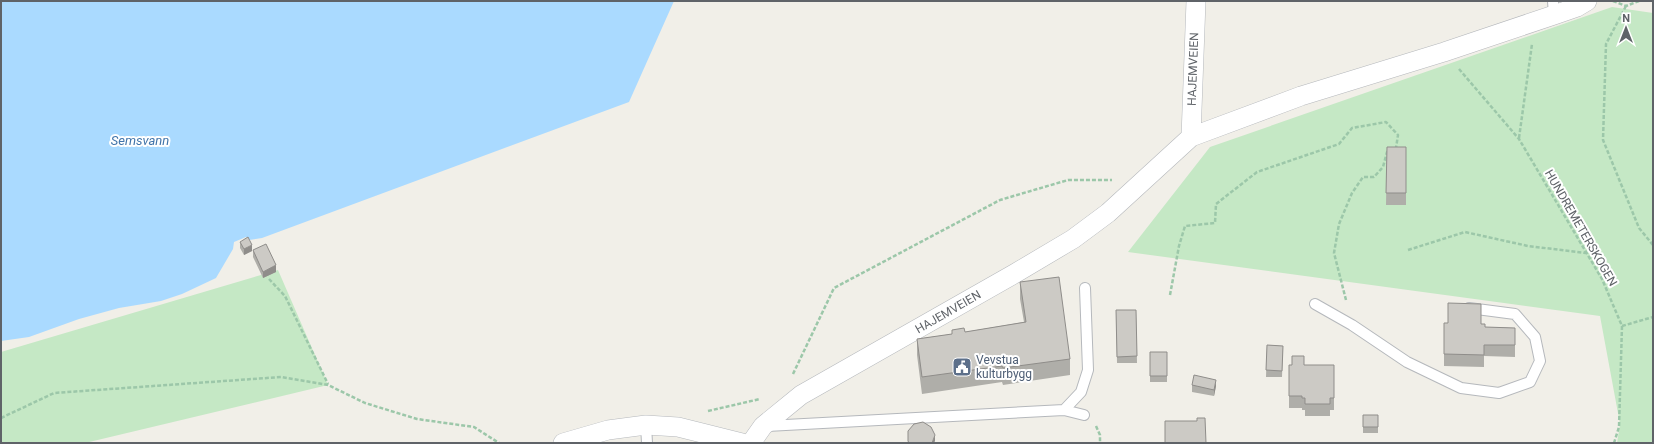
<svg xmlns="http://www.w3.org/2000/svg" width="1654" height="444" font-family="Roboto,sans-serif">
  <rect width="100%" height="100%" fill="#f1efe8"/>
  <path fill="#c5e8c5" d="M1612,7L1653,13V443H1617L1620,424L1600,316L1128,252L1210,147Z
    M278,270L328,385L85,443H1V352Z"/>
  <path fill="#aadaff" d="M1,1H674L629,102L262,238L249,240L246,237L234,242L233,249L216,278L182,294L161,301L119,308L79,319L29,337L1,341Z"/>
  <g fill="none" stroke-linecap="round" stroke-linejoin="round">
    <g stroke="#b5b8bc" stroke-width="12">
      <path id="service" d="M1553,1L1554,15
        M1315,304L1352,325L1407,362L1461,388L1499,393L1530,382L1540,361L1535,337L1515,314L1469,308
        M1064,410L1081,392L1088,370L1085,288
        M646,425L647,443
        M767,426L1064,410L1084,415"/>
    </g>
    <g stroke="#b5b8bc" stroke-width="20">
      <path id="minor" d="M1191,137L1196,1
        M563,443L608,430L646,425L678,427L742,443
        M751,443L763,426L801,395L1014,274L1073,239L1108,213L1191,137L1301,96L1444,52L1554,15L1577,7L1587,1"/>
    </g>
    <path stroke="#9cc7a9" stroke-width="2.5" stroke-dasharray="4 2" stroke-linecap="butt" d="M1613,1L1626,6L1639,1
      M1626,6L1606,44L1603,140L1639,228L1653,245
      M1459,69L1519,139L1602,279L1622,326L1619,427L1614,443
      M1519,138L1532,44
      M1408,250L1465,232L1528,246L1586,253
      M269,279L285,296L328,384
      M1170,295L1179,246L1185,226L1215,223L1216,204L1257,172L1339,144L1352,128L1386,122L1398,135L1396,148L1395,149
      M1346,300L1334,253L1339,224L1352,193L1363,177H1374L1383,167L1387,152H1389
      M1622,326L1653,317
      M793,374L834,288L1000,200L1068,180H1112
      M708,411L760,399
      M1,418L54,393L281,377L328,385L365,403L417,419L474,427L499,443
      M1096,426L1100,435V443"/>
    <use href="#service" stroke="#fff" stroke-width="10"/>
    <use href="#minor" stroke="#fff" stroke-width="19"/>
  </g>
  <path fill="#afaea9" d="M1387,147H1406V205H1386Z
    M240,242L252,251L244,255L240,248Z
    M253,250L276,272L263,278L253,257Z
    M1020,282L1070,359V375L1003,385L1002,382L922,394L917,355V339L952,334V330L965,332L1024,322L1020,299Z
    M1116,310H1136L1137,363H1117Z
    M1481,324L1485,327L1515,328V357L1484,356V367L1444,366V354Z
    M1267,345L1283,346L1282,377H1266Z
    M1150,352H1167V382H1150Z
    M1289,365H1334V410H1330V416H1305V410H1302V408H1289Z
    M1192,385L1216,386L1214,396L1192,392Z
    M1363,415H1378V433H1363Z"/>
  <path fill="#8f8d8a" d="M252,245V251L244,255V249Z
    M276,265V272L263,278V272Z
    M1216,380V386L1214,396V390Z
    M935,435V441L934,443H932Z"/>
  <path fill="#cccac5" stroke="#8f8d8a" d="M1387,147H1406V193H1386Z
    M248,237L252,245L244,249L240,242Z
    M266,244L276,265L263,272L253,250Z
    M1059,277L1070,359L1003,368L1002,366L922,377L917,339L952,334V330L964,328L965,332L1026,322L1020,282Z
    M1448,303L1481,304V324H1485V327L1515,328V345H1484V355L1444,354V323H1448Z
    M1116,310H1136L1137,356L1117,357Z
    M1267,345L1283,346L1282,371L1266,370Z
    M1150,352H1167V376H1150Z
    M1292,356H1304V365H1334V398H1330V404H1305V398H1302V396H1289V365H1292Z
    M1194,375L1216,380L1214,390L1192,385Z
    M1363,415H1378V427H1363Z
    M1197,418H1205L1206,443H1165V421H1197Z
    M923,422L931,427L935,435L932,443H909L908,441V431L914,424Z"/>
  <defs>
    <g id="civic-square" transform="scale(1)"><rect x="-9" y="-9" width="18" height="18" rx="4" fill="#5c6f8a" stroke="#fff"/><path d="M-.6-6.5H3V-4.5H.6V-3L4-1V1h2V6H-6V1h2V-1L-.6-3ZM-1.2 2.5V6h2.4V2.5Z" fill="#fff"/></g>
  </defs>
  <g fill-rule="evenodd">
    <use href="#civic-square" x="962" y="367"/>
  </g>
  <g text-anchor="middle" stroke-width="4" stroke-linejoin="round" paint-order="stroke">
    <g font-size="12" fill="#5f6368" stroke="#fff">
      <text transform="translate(1193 69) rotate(-88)" y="4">HAJEMVEIEN</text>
      <text transform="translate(1581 228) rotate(60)" y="4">HUNDREMETERSKOGEN</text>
      <text transform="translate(948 312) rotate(-30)" y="4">HAJEMVEIEN</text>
    </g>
    <g font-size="12" fill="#4e5e75" stroke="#fff" text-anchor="start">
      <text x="976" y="364">Vevstua<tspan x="976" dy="14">kulturbygg</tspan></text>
    </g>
    <g font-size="13" font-style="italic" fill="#4174aa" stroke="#fff">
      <text x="140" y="145">Semsvann</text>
    </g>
  </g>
  <rect width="1654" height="444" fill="none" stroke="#5f6368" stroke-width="4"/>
  <g transform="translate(1626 28)" stroke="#ffffff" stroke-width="3" paint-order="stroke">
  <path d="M0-3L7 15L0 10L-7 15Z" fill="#5f6368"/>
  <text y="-6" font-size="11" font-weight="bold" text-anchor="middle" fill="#5f6368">N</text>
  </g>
</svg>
